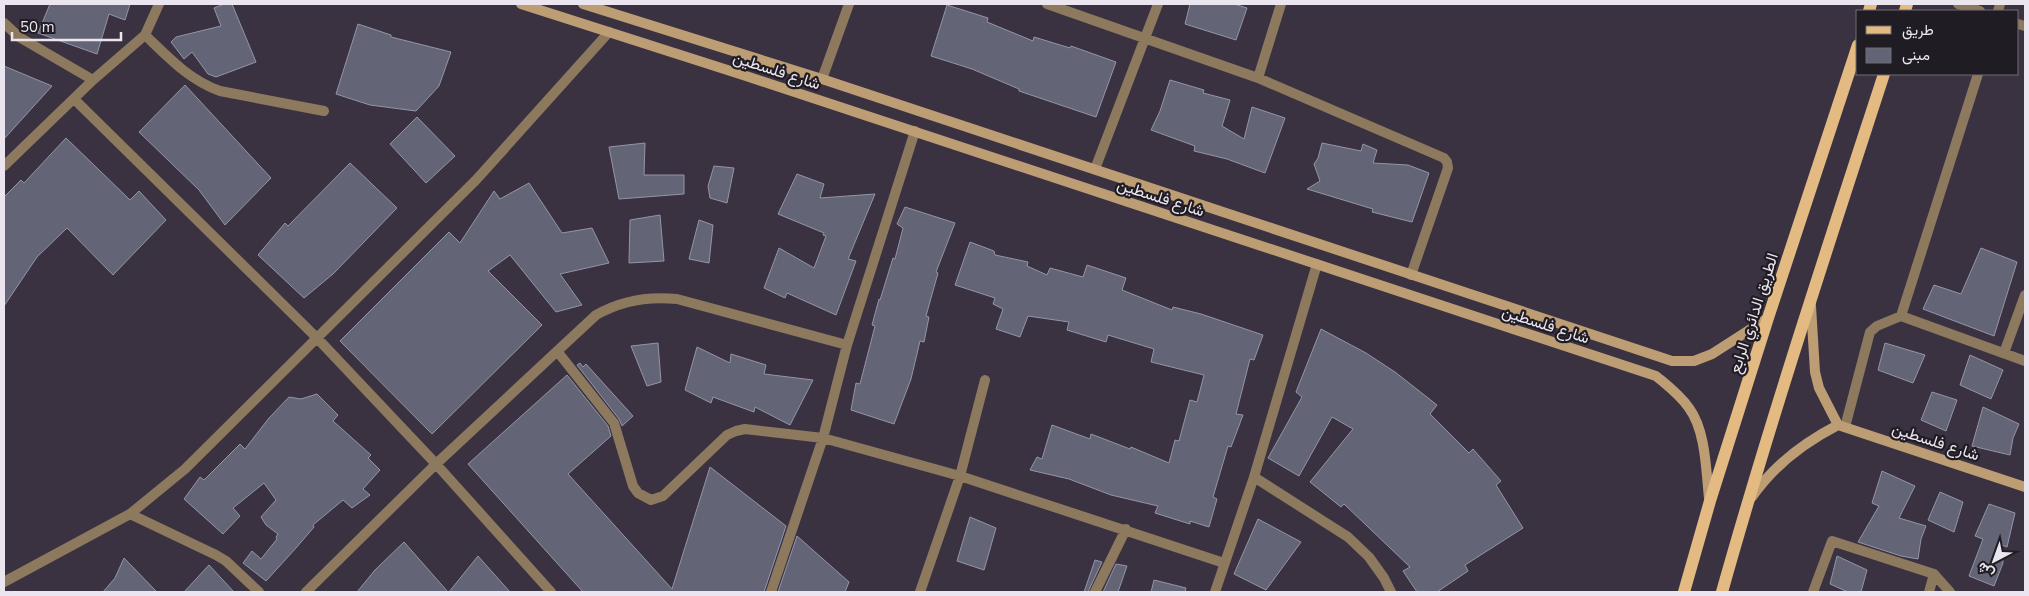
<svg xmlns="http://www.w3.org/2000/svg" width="2029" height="596" font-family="'Nunito Sans',Vazirmatn,sans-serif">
  <rect width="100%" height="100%" fill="#3b3241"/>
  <path fill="#636476" stroke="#9495a9" d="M50,4H130L125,20L109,14L97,54L38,33Z
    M224,4H232L256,62L216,77L208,74L192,52L184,59L171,42L176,37L221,26L214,8Z
    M1190,4H1234L1247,8L1236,40L1185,24Z
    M947,5L988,18L987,22L1033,41L1034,37L1070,48L1071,46L1116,62L1096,117L1019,91V89L972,69L931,56Z
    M358,24L391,35V37L451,52L439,86L416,111L370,105L336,94Z
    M4,66L52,86L4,139Z
    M1170,80L1204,90L1203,93L1230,100L1222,126L1244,139L1252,107L1285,118L1265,173L1227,159L1194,151L1195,146L1151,130L1160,111Z
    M185,85L271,178L225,225L199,190L139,132Z
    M417,117L455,156L426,183L390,144Z
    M66,138L130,200L139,191L166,220L113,275L67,228L37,257L4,306V197L21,180L24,183Z
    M645,143L644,175H684V194L619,199L609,147Z
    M1322,143L1361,151L1363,144L1377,150L1373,163L1408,165L1429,173L1412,222L1372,212L1373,209L1307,189L1320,181L1314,164L1318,158Z
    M350,163L397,208L333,274L304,298L258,255L285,223L288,226Z
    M714,166L734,168L727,203L710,198L708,186Z
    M797,174L824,184L820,198L875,194L848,259L856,261L836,315L787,293L785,298L764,288L779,248L814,268L826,236L823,235L824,233L778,214Z
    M529,183L562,233L592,228L609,263L560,274L582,305L556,312L510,255L488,271L542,325L432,434L340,341L449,232L460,243L494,191L500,199Z
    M905,207L955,223L936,272L938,273L926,316L929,317L924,342L920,341L911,379L894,424L851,410L856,383L860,384L875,326L872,325L879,299L880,300L893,258L895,259L903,228L897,224Z
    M660,215L664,261L629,263L630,220Z
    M699,220L713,225L709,263L689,259Z
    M970,242L994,251L995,255L1028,262L1027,266L1047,275L1050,268L1083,277L1087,265L1126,278L1122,290L1172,310L1173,307L1201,314L1263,335L1254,360L1250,359L1236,414L1243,415L1231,447L1228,446L1213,497L1217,499L1209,527L1190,521V524L1155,513L1158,506L1111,495L1069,479L1030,470L1037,457L1042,459L1052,425L1090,439L1091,434L1130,449L1131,447L1169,463L1175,440L1179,441L1190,400L1197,402L1204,375L1151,362L1154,349L1108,335L1106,342L1067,330L1069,322L1028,316L1020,337L996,329L1003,309L993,304L995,298L955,285Z
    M1981,248L2017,262L1994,336L1923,309L1934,285L1961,294Z
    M1321,329L1366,353L1395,372L1437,405L1430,414L1469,453L1473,449L1501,481L1496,485L1523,528L1465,565L1468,571L1437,592H1417L1403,571L1410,567L1344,504L1341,507L1310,482L1353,429L1332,417L1299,476L1268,458L1302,397L1296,392Z
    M658,343L661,382L647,386L631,346Z
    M1885,343L1925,355L1913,383L1878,370Z
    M697,347L730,363L731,354L766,365L764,374L813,380L790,425L755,407L754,412L713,397L711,403L685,390Z
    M1970,355L2003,370L1991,399L1960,385Z
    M580,363L583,367L586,364L633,416L622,426L619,419L577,365Z
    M567,375L608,426L611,436L568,474L672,589L710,467L786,526L764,592H583L468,464Z
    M1932,392L1957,400L1946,431L1921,420Z
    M317,394L338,415L333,421L371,455L368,458L380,470L363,489L370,495L352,508L343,500L313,525L314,527L296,548L266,581L243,563L252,551L261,559L277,539L276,537L278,534L266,525L261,517L276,500L264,483L233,508L240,516L223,534L184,499L200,477L204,480L240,444L245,449L269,418L289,397L301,399Z
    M1983,407L2019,424L2013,438L2010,455L1972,446Z
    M1882,471L1915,486L1899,518L1926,526L1921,539L1918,559L1901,556L1858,542L1879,506L1872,503Z
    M1940,492L1963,502L1954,532L1928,520Z
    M1989,504L2015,513L2007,547L2002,545L2003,563L1994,586L1969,576L1983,539L1975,536Z
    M970,517L996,528L984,570L957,561Z
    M1258,519L1301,542L1266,590L1234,574Z
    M797,536L849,582L845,592H778Z
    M404,542L448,592H357L375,570Z
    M478,556L510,592H449Z
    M1837,556L1867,570L1861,592H1848L1830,584Z
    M124,558L157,592H103L115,578Z
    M1095,560L1102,562L1088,592H1084Z
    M1116,564L1127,566L1118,592H1103Z
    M209,565L234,592H184Z
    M1154,580L1186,588L1185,592H1151Z"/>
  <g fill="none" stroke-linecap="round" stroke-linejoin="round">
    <path stroke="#8c795e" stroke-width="10" d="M1047,4L1258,78L1444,158L1447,162L1448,168L1411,275
      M1958,4L1980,11
      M1998,11L2000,4
      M4,23L19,37L93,80
      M2018,24L2025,26
      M145,35C168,57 189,80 220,91L324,111
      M1258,78L1281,4
      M822,79L849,4
      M74,99L317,338L436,464L551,592
      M4,166L93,80L145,35L159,4
      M1095,169L1158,4
      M1901,316L1978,74
      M557,351L614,423L633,486L638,493L651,500L663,496L727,435L736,431L745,429L823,438L960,476L1224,563
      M2004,353L2025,295
      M1845,427L1870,332L1877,326L1901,316L2025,361
      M1254,477L1348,537L1369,557L1384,578L1391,592
      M130,514L216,555L226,561L259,592
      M4,582L130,514L185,469L476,180L609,32
      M306,592L436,464L596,315C622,300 648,296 677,299L847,345
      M771,592L823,438L847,345L915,131
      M920,592L960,476L985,380
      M1095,592L1126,529
      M1215,592L1254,477L1317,264
      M1813,592L1832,541L1934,574L1950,592
      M1929,592L1934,574"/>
    <path stroke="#bd9d73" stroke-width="10" d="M521,4L743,75L1656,376C1668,386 1680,395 1689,408C1706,431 1706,471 1709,498
      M583,4L822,79L1672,361H1694L1712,354L1768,318
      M1811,306L1815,372L1819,388L1838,425
      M1752,497C1774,465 1803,443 1838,425L2025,487"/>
    <path stroke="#e2ba82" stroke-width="12" d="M1869,11L1871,4
      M1905,11L1907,4
      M1684,592L1710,501L1768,318L1858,45
      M1722,592C1771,418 1828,246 1884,74"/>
  </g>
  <g text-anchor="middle" stroke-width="4.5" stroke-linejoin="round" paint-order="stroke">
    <g font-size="16" fill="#ebe5ef" stroke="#201c23">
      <text transform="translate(777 70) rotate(18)" y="6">شارع فلسطين</text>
      <text transform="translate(1161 197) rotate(18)" y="6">شارع فلسطين</text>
      <text transform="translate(1753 313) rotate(-72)" y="6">الطريق الدائري الرابع</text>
      <text transform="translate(1546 324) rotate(18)" y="6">شارع فلسطين</text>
      <text transform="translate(1936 441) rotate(18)" y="6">شارع فلسطين</text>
    </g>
  </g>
  <rect width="2029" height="596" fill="none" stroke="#ebe5ef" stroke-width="10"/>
  <rect x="1856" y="10" width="162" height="65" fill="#201c23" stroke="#716c75"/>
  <rect x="1866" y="26" width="25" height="8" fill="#e2ba82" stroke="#716c75"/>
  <text x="1902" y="35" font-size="15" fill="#ebe5ef">طريق</text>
  <rect x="1866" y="48" width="25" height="15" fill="#636476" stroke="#716c75"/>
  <text x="1902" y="60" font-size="15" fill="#ebe5ef">مبنى</text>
  <g transform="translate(1994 561) rotate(221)" stroke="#201c23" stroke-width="4" paint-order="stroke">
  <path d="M0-4L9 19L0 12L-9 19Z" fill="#ebe5ef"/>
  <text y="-8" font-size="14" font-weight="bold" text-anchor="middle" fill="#ebe5ef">ش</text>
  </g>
  <path d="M12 32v8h109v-8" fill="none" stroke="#ebe5ef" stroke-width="2.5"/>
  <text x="20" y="32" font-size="15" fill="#ebe5ef" stroke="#201c23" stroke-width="4" paint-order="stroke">50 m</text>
</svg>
